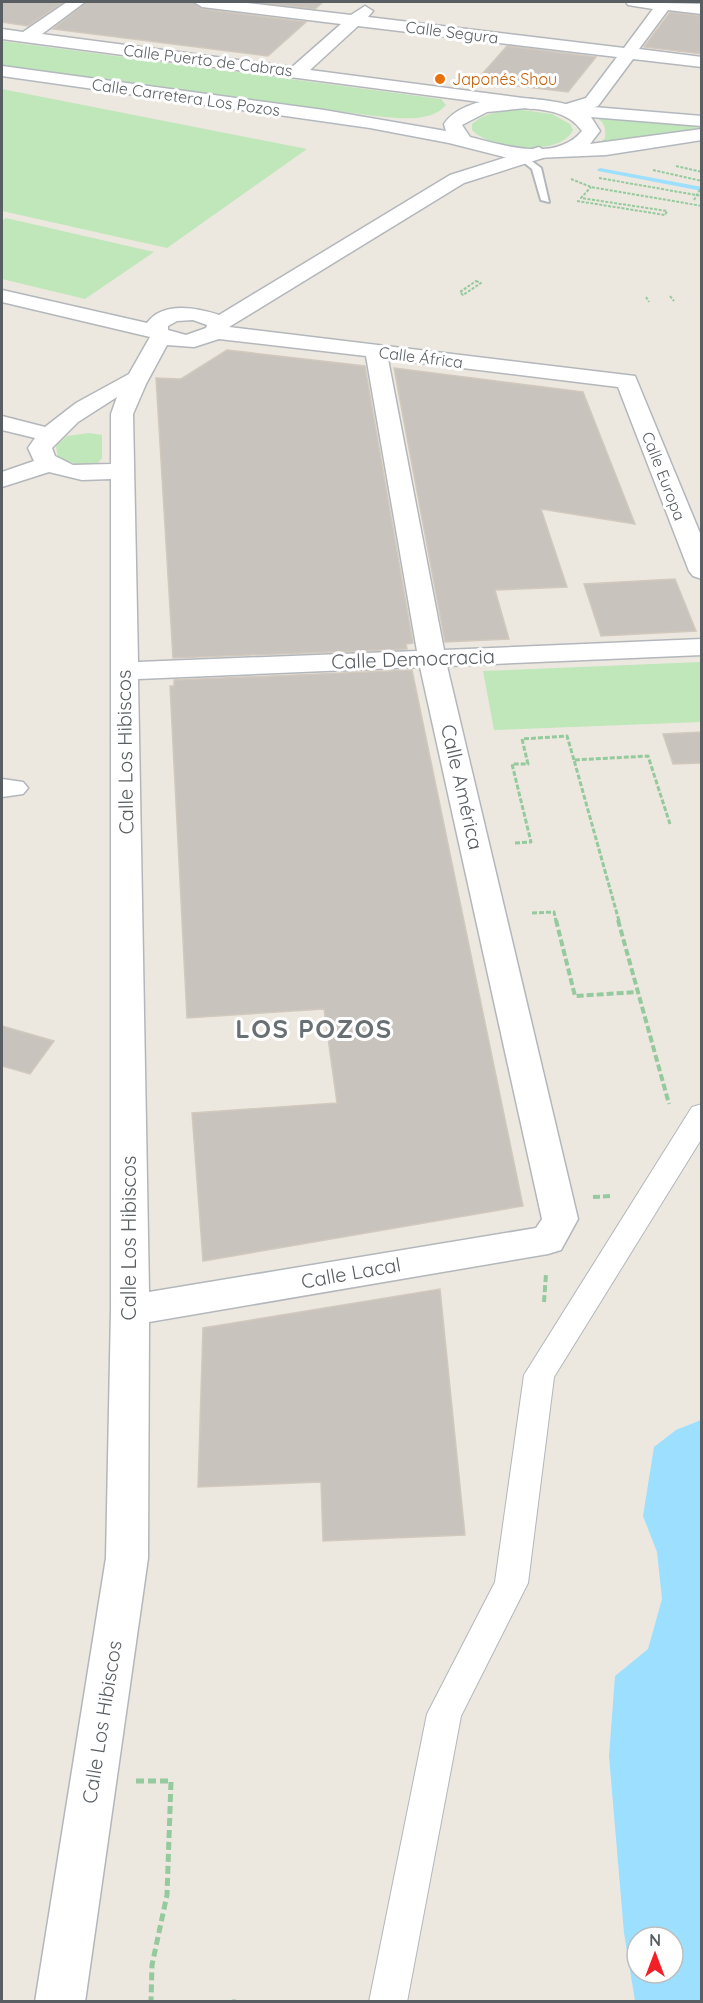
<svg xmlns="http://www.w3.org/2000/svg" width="703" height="2003" font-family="Quicksand,sans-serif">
  <rect width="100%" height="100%" fill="#ede8df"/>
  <path fill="#bfe7ba" d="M2,41L441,99L446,105C430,125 390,117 367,115L2,65Z
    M2,89L307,149L167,248L2,211Z
    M522,110L552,114L570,124L573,130C561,157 490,150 472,130V124C486,111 504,111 522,110Z
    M596,116L701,127V129L597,145L605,138C606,127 604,123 596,116Z
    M6,218L154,252L85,299L2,279V221Z
    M89,433L102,435V458L98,463L79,465L58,458L56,446L67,436Z
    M701,662V722L494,730L483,671Z"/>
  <path fill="#9ddfff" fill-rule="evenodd" d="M701,1420V2001H635L624,1933L609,1756L615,1676L648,1649L662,1599L657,1552L643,1516L654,1447L676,1430ZM637,1937H673V1973H637Z"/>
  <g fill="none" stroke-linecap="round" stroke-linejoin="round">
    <path fill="#9ddfff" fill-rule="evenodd" d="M600,168L702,187V191L598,171L597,170Z"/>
  </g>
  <path fill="#c8c3bd" stroke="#d2c9be" stroke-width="1.5" d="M2,2H64L28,26L2,22Z
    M87,2H192L202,9L306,22L268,56L53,29Z
    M253,2H323L315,9Z
    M670,12L702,16V54L644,47Z
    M507,46L596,57L568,92L476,81Z
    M227,350L365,366L413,643L406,644L407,649L173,658L156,378L181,379Z
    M394,368L583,392L635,524L541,509L567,587L495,590L509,639L445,642Z
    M675,579L696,631L601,636L584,584Z
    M412,670L523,1206L203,1261L192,1113L337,1103L324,1009L187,1018L170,686H174V680Z
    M702,732V763L673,764L663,734Z
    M2,1026L54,1041L30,1074L2,1066Z
    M440,1289L465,1535L323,1541L321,1482L198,1487L203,1328Z"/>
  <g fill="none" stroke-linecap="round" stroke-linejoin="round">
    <g stroke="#b3b7bb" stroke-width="4">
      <path id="service" d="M522,154L541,168L549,202L541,200L532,169L517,157Z"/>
    </g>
    <g stroke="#b3b7bb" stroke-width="2">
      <path id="pedestrian" d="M702,1104V1138L554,1377L528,1583L461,1716L407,2002H369L427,1714L495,1582L524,1375L692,1107Z"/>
    </g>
    <g stroke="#b3b7bb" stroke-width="3">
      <path id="minor" d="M67,2H85L42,34L292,67L341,24L202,7L194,2H238L351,15L365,6L373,11L368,17L624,48L653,9L628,5L626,2L702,4V14L668,10L639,49L702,57V67L633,59L598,106L566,115L557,110L560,106L586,98L617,57L358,26L310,70L538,100L541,104L532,109L2,39V29L23,32Z
        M539,147L548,153L546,157L464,183L229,327L635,376L702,538V579L693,576L689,571L618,387L388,359L444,650L702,639V655L447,666L578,1219L561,1250L548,1254L149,1322L148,1558L85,2002H35L106,1558L111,1310V479L82,480L49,472L2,487V472L34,461L28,448L35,438L2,430V416L45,427L76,403L129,374L150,337L2,302V290L147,323C163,301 197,308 219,315L450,175ZM193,320L207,325L206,328L186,335L168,330V326L177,321ZM219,339L366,356L417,651L138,662L133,414L146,384L167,345L194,347ZM117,397L111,414V464L73,465L55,456L52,448L78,422ZM420,667L542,1219L536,1228L149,1292L138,679Z
        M2,779L23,782L28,788L23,794L2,797Z"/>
    </g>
    <g stroke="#b3b8be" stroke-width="3">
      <path id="secondary" d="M2,66L324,110L446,131L444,124C467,91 535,96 569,105L702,116V126L591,117L600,131L590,144L702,129V140L606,155L512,159L449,143L370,128L2,76ZM526,108C547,110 569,112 582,131C556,163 502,145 470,137L462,125L487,112Z"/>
    </g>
    <path stroke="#94ca9d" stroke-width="2" stroke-dasharray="3 1.5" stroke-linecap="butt" d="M676,166L702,172
      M653,170L702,181
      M599,178L702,196
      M571,179L591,187L702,206
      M577,201L665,215L667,211L581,198L591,187
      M476,281L481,283L463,295L460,292Z
      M670,296L674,301
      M646,297L649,302"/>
    <path stroke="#94ca9d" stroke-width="3" stroke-dasharray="5 2" stroke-linecap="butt" d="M515,843L531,842L512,764H528L522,739L567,736L574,760
      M532,913L554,912L556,921
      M619,921L574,760L648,756L670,824"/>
    <path stroke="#94ca9d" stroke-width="4" stroke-dasharray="7 3" stroke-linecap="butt" d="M556,920L575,996L638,992
      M618,920L669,1104
      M593,1197L612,1196
      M544,1302L546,1274"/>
    <path stroke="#94ca9d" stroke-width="5" stroke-dasharray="8 4" stroke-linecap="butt" d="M136,1781H171L167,1895L152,1965L151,2002
      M232,2002H236"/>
    <use href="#service" fill="#fff" fill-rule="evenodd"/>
    <use href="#pedestrian" fill="#fff" fill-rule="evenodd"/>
    <use href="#minor" fill="#fff" fill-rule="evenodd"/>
    <use href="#secondary" fill="#fff" fill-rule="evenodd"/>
    <path stroke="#94ca9d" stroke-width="2" stroke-dasharray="3 1.5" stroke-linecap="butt" d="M694,200L702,186"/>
  </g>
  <circle fill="#e8710a" stroke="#fff" stroke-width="2" cx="440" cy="79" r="6"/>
  <g text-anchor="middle" stroke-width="6" stroke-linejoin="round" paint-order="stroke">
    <g font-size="16" fill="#585e62" stroke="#fff">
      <text transform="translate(452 32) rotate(7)" y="6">Calle Segura</text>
      <text transform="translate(208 60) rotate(7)" y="6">Calle Puerto de Cabras</text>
      <text transform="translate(186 97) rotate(8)" y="6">Calle Carretera Los Pozos</text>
      <text transform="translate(421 357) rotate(7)" y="6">Calle África</text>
      <text transform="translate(664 476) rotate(69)" y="6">Calle Europa</text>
    </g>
    <g font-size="16" fill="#c56008" stroke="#fff" text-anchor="start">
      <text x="452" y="85">Japonés Shou</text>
    </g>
    <g font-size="20" fill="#585e62" stroke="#fff">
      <text transform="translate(413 659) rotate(-2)" y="7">Calle Democracia</text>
      <text transform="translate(125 752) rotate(-91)" y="7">Calle Los Hibiscos</text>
      <text transform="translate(462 787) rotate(77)" y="7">Calle América</text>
      <text transform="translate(129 1238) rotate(-90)" y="7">Calle Los Hibiscos</text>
      <text transform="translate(351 1273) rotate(-10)" y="7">Calle Lacal</text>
      <text transform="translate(102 1722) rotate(-81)" y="7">Calle Los Hibiscos</text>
    </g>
    <g font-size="26" font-weight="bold" letter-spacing="1.5" fill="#697074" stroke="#fff">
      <text x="314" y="1038">LOS POZOS</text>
    </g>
  </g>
  <rect width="703" height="2003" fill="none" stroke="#585e62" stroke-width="6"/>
  <g transform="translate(655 1955)"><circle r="28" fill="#ffffff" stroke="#bcbfc0" stroke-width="1.5"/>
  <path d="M0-4.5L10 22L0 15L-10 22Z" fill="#f31f26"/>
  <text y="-9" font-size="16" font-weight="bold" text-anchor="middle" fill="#585e62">N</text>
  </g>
</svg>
